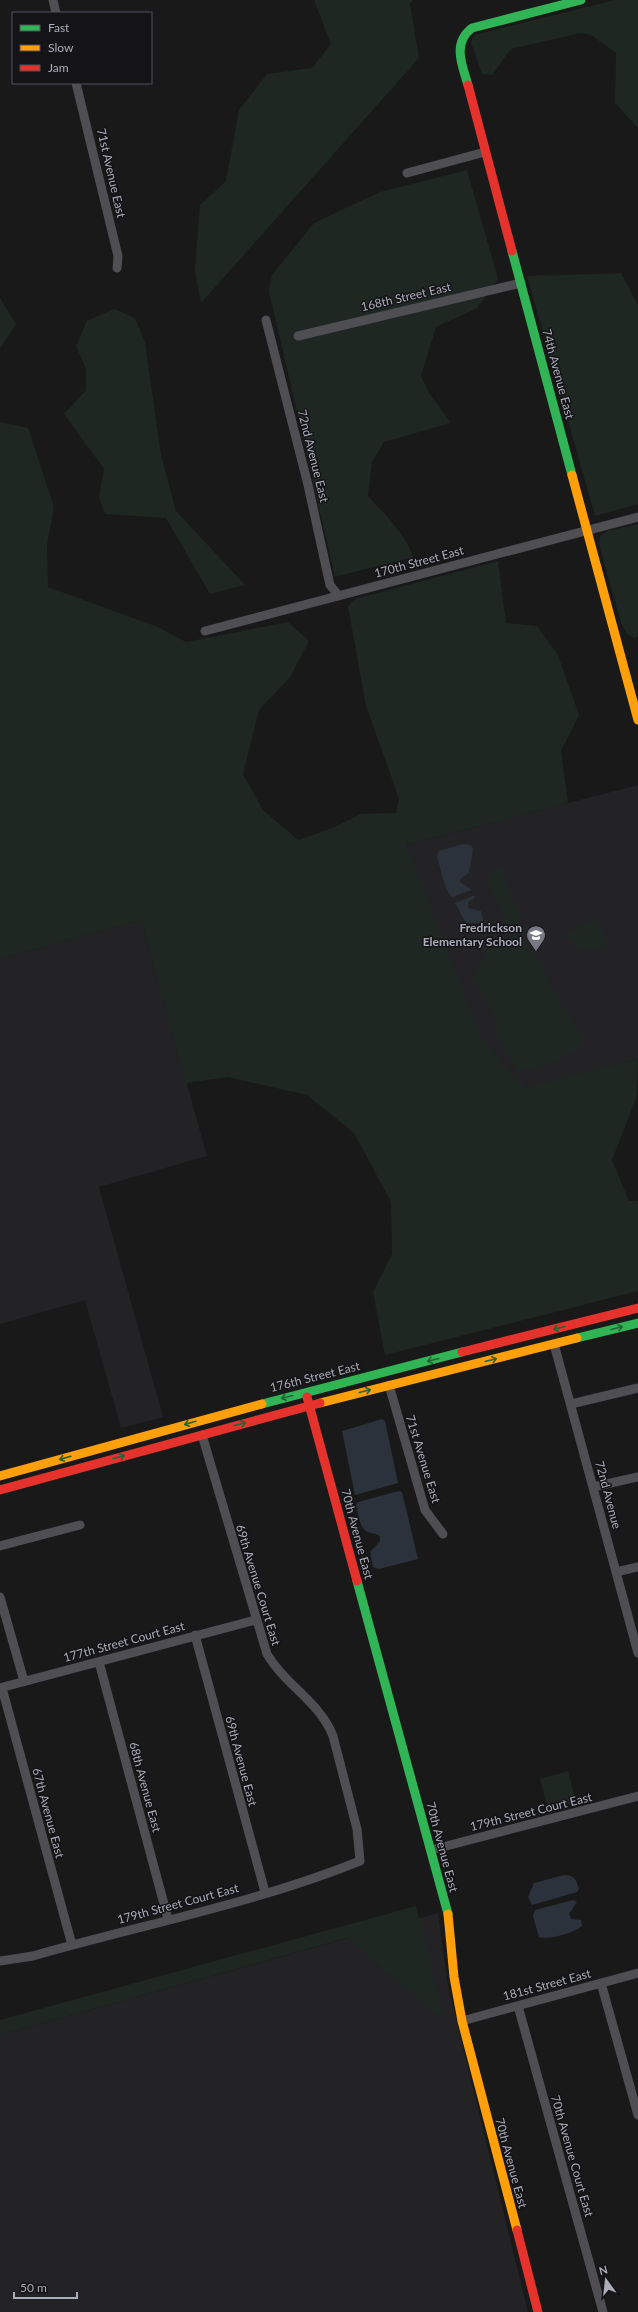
<svg xmlns="http://www.w3.org/2000/svg" width="638" height="2312" font-family="Lato,sans-serif">
  <rect width="100%" height="100%" fill="#19191a"/>
  <path fill="#232326" d="M638,785V1059L473,1102L406,845Z
    M141,920L207,1156L99,1187L163,1417L121,1428L85,1300L0,1324V959Z
    M438,1913L448,1986L528,2312H0V2035Z"/>
  <path fill="#1f2722" d="M314,0H412L410,4L419,58L201,303L195,271L200,205L226,181L239,110L267,74L312,68L331,44Z
    M615,0H638V128L615,103L616,53L591,35L580,33L511,49L492,75L482,74L471,42L474,35Z
    M467,170L498,279L477,308L436,327L421,376L429,393L451,423L384,442L372,462L368,496C383,512 407,536 413,557L335,577L269,291L272,275L314,223L380,192Z
    M621,273L638,305V504L595,516L527,276Z
    M0,298L16,324L0,349Z
    M114,309L135,318L145,343L161,455L176,511L245,585L210,594L166,518L105,514L99,497L104,469L64,414L86,390V369L76,346L87,321Z
    M0,422L28,428L54,507L47,545L48,587L158,627L186,642L288,622L309,641L290,677L259,710L243,774L263,810L298,840L335,827L361,814L396,813L399,798L366,706L348,606L355,599L498,561L506,623L537,626L558,655L579,715L561,751L568,803L406,845L482,1041L526,1088L638,1059L637,1096L612,1160L629,1201H638V1291L385,1355L373,1292L392,1254L391,1202L354,1133L307,1095L228,1077L186,1083L141,920L0,959Z
    M638,524V636L635,638L627,634L621,623L599,544L600,536L607,531Z
    M504,869L507,889L522,919L509,926L490,886L491,870Z
    M599,919L606,946L588,951L580,950L567,935L588,922Z
    M520,935L525,937L549,978L547,981L549,984L582,1037L580,1046L556,1062L518,1071L499,1038L497,1020L473,978C486,955 490,935 520,935Z
    M568,1771L576,1802L548,1809L540,1779Z
    M416,1906L444,2020L347,1938L0,2035V2020Z"/>
  <path fill="#2c323c" d="M463,844L471,845L473,850L469,873L460,879V882L472,890L452,897C444,890 441,868 437,857L439,851Z
    M475,895L474,899L468,902V908L481,911L483,920L480,923H466L455,903Z
    M382,1419L385,1421L398,1483L355,1495L342,1431Z
    M399,1491L402,1492L418,1559L379,1569L373,1567L370,1552L380,1541V1537C377,1533 373,1534 368,1532C359,1529 359,1514 356,1505L358,1502Z
    M564,1875C575,1875 576,1880 579,1889L577,1892L532,1905L528,1897L534,1883Z
    M573,1900L577,1902L569,1914L571,1919L581,1920L582,1926C574,1933 549,1940 539,1937L533,1916L535,1910Z"/>
  <g fill="none" stroke-linecap="round" stroke-linejoin="round">
    <path stroke="#4e4e53" stroke-width="9" d="M53,0L56,13
      M76,83L118,256L117,268
      M407,173L485,152
      M266,320L308,485L330,585L339,596
      M298,336L521,283
      M205,631L638,517
      M554,1344L638,1653
      M389,1385L425,1510L443,1534
      M571,1404L638,1388
      M593,1487L638,1477
      M0,1546L80,1525
      M616,1572L638,1567
      M0,1597L24,1681
      M195,1635L265,1892
      M99,1662L168,1919
      M0,1688L255,1620
      M2,1688L72,1945
      M431,1850L638,1796
      M0,1961L33,1956C141,1925 256,1903 360,1861L357,1829L333,1736C319,1701 285,1685 267,1654L202,1435
      M601,1983L638,2115
      M518,2006L603,2312
      M462,2021L638,1973"/>
    <path stroke="#30b455" stroke-width="9" d="M468,85C462,65 452,43 472,28L581,0
      M512,251L572,475
      M577,1338L638,1323
      M262,1404L462,1352
      M357,1581L448,1914"/>
    <path stroke="#ff9f0a" stroke-width="9" d="M572,475L638,720
      M320,1403L577,1338
      M0,1476L262,1404
      M448,1914L454,1977L462,2021L517,2230"/>
    <path stroke="#e5322d" stroke-width="9" d="M468,85L512,251
      M462,1352L638,1308
      M307,1397L357,1581
      M0,1490L320,1403
      M517,2230L538,2312"/>
  </g>
  <defs><path id="oneway-shaft" d="M-6 0H5M1.5-3L5.5 0L1.5 3" fill="none" stroke-width="1.6" stroke-linecap="round" stroke-linejoin="round"/></defs>
  <g stroke="#226436">
    <use href="#oneway-shaft" transform="translate(559 1328) rotate(166)"/>
    <use href="#oneway-shaft" transform="translate(617 1328) rotate(-14)"/>
    <use href="#oneway-shaft" transform="translate(433 1360) rotate(166)"/>
    <use href="#oneway-shaft" transform="translate(491 1360) rotate(-14)"/>
    <use href="#oneway-shaft" transform="translate(365 1391) rotate(-14)"/>
    <use href="#oneway-shaft" transform="translate(287 1397) rotate(165)"/>
    <use href="#oneway-shaft" transform="translate(190 1423) rotate(164)"/>
    <use href="#oneway-shaft" transform="translate(240 1424) rotate(-15)"/>
    <use href="#oneway-shaft" transform="translate(119 1457) rotate(-15)"/>
    <use href="#oneway-shaft" transform="translate(65 1458) rotate(164)"/>
  </g>
  <defs>
    <g id="school-pin" transform="scale(1)"><path d="M0 17L-7.5 6A9.5 9.5 0 1 1 7.5 6Z" fill="#787982" stroke="#141316"/><path d="M0-5L7-2L0 1L-7-2ZM-4 1L0 2.5L4 1V4Q0 6-4 4Z" fill="#fff"/></g>
  </defs>
  <g fill-rule="evenodd">
    <use href="#school-pin" x="536" y="935"/>
  </g>
  <g text-anchor="middle" stroke-width="3" stroke-linejoin="round" paint-order="stroke">
    <g font-size="12" fill="#abadba" stroke="#141316">
      <text transform="translate(111 173) rotate(77)" y="4">71st Avenue East</text>
      <text transform="translate(406 297) rotate(-13)" y="4">168th Street East</text>
      <text transform="translate(558 374) rotate(75)" y="4">74th Avenue East</text>
      <text transform="translate(313 456) rotate(76)" y="4">72nd Avenue East</text>
      <text transform="translate(419 562) rotate(-15)" y="4">170th Street East</text>
      <text transform="translate(315 1377) rotate(-14)" y="4">176th Street East</text>
      <text transform="translate(423 1459) rotate(73)" y="4">71st Avenue East</text>
      <text transform="translate(608 1495) rotate(75)" y="4">72nd Avenue</text>
      <text transform="translate(357 1534) rotate(75)" y="4">70th Avenue East</text>
      <text transform="translate(258 1585) rotate(73)" y="4">69th Avenue Court East</text>
      <text transform="translate(124 1642) rotate(-15)" y="4">177th Street Court East</text>
      <text transform="translate(241 1761) rotate(75)" y="4">69th Avenue East</text>
      <text transform="translate(145 1787) rotate(75)" y="4">68th Avenue East</text>
      <text transform="translate(531 1812) rotate(-14)" y="4">179th Street Court East</text>
      <text transform="translate(48 1813) rotate(75)" y="4">67th Avenue East</text>
      <text transform="translate(442 1847) rotate(75)" y="4">70th Avenue East</text>
      <text transform="translate(178 1904) rotate(-15)" y="4">179th Street Court East</text>
      <text transform="translate(547 1985) rotate(-15)" y="4">181st Street East</text>
      <text transform="translate(572 2156) rotate(74)" y="4">70th Avenue Court East</text>
      <text transform="translate(511 2163) rotate(75)" y="4">70th Avenue East</text>
    </g>
    <g font-size="12" font-weight="bold" fill="#abadba" stroke="#141316" text-anchor="end">
      <text x="522" y="932">Fredrickson<tspan x="522" dy="14">Elementary School</tspan></text>
    </g>
  </g>
  <rect x="12" y="12" width="140" height="72" fill="#141316" stroke="#505158"/>
  <rect x="20" y="25" width="20" height="6" fill="#30b455" stroke="#505158"/>
  <text x="48" y="32" font-size="12" fill="#abadba">Fast</text>
  <rect x="20" y="45" width="20" height="6" fill="#ff9f0a" stroke="#505158"/>
  <text x="48" y="52" font-size="12" fill="#abadba">Slow</text>
  <rect x="20" y="65" width="20" height="6" fill="#e5322d" stroke="#505158"/>
  <text x="48" y="72" font-size="12" fill="#abadba">Jam</text>
  <g transform="translate(606 2280) rotate(345)" stroke="#141316" stroke-width="3" paint-order="stroke">
  <path d="M0-3L7 15L0 10L-7 15Z" fill="#abadba"/>
  <text y="-6" font-size="11" font-weight="bold" text-anchor="middle" fill="#abadba">N</text>
  </g>
  <path d="M14 2292v6h63v-6" fill="none" stroke="#abadba" stroke-width="2"/>
  <text x="20" y="2292" font-size="12" fill="#abadba" stroke="#141316" stroke-width="3" paint-order="stroke">50 m</text>
</svg>
